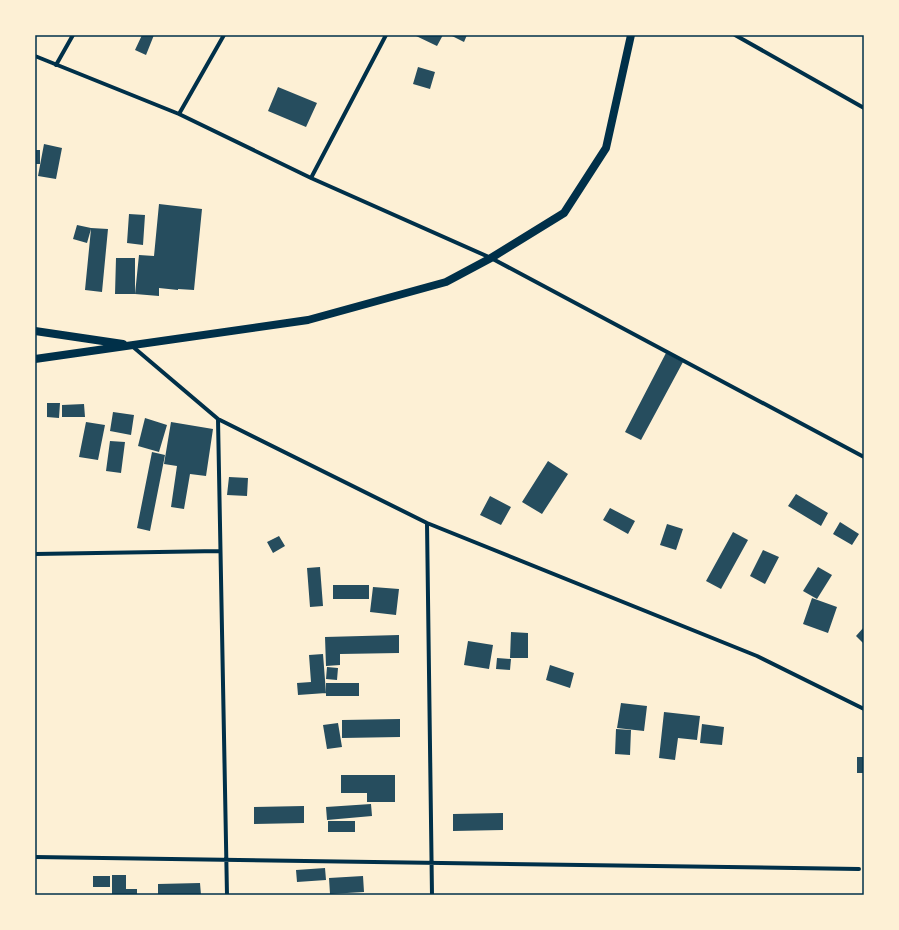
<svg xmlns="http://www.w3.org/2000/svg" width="899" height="930" font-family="Signika,sans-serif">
  <rect width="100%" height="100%" fill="#fdf0d5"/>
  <path fill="#264d5e" d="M142,35H154L146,55L135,50Z
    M414,35H443L437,46Z
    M450,35H467L464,42Z
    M418,67L435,72L430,89L413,84Z
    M278,87L317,103L306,127L268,111Z
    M44,144L62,148L56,179L38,176Z
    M35,150H40V164H35Z
    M159,204L202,209L194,290L178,289V290L159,288V296L135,294L139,255L154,256Z
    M129,214L145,215L143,245L127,243Z
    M77,225L91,228L108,229L102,292L85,290L91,229L87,243L73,239Z
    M116,258H135V294H115Z
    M666,353L683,362L641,440L625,432Z
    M47,403H60L59,418L47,417Z
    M84,404L85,417H62V405Z
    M113,412L134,415L131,435L110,431Z
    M145,418L167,425L159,452L138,446Z
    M86,422L105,425L98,460L79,457Z
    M171,422L213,429L206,476L190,474L184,509L171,507L177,466L164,464Z
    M110,441L125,442L121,473L106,471Z
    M152,452L165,455L150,531L137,528Z
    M548,461L568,474L542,514L522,502Z
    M229,477L248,478L247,496L227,495Z
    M796,494L828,513L821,526L788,506Z
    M490,496L511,507L501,525L480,515Z
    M610,508L635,521L628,534L603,520Z
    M840,522L859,534L852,545L833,534Z
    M667,524L683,529L676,550L660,545Z
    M733,532L748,540L721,589L706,581Z
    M279,536L285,546L273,553L267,542Z
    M763,550L779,557L765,584L750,576Z
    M320,567L323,606L310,607L307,568Z
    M818,567L832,575L817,599L803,591Z
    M333,585H369V599H333Z
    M373,587L399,589L396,615L370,612Z
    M812,598L837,607L828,633L803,624Z
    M864,627V644L856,636Z
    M511,632L528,633V658H510Z
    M399,635V653L340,654V665L326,666L325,637Z
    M468,641L493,645L489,669L464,665Z
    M323,654L326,693L298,695L297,683L311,682L309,655Z
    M497,658L511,659L510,670L496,669Z
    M550,665L574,673L570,688L546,680Z
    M327,667L338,668L337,680L326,679Z
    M326,683H359V696H326Z
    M621,703L647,706L644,731L617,728Z
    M664,712L700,716L697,740L678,738L675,760L659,758Z
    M400,719V737L342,738V720Z
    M338,723L342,747L327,749L323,725Z
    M702,724L724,727L722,745L700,743Z
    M616,729L631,730L630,755L615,754Z
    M857,757H864V773H857Z
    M341,775H395V802H367V793H341Z
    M371,804L372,816L327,820L326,807Z
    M304,806V823L254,824V807Z
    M503,813V830L453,831V814Z
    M328,821H355V832H328Z
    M325,868L326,880L297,882L296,870Z
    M112,875H126V889H137V895H112Z
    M93,876H110V887H93Z
    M363,876L364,892L330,894L329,878Z
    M200,883L201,895H158V884Z"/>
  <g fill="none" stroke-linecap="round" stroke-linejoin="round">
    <path stroke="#003049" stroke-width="4" d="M735,35L864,108
      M35,56L179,114L311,178L491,258L864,457
      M56,65L73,35
      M179,114L224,35
      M311,178L386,35
      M132,346L218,419L427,523L757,656L864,709
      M218,419L227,895
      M427,523L432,895
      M35,554L220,551
      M35,857L859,869"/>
    <path stroke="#003049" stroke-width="8" d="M35,331L123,344
      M35,359L308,320L446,282L491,258L564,213L606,148L631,35"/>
  </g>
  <rect width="899" height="930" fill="none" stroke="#fdf0d5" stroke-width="72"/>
  <rect x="36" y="36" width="827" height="858" fill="none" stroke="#003049" stroke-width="1.5"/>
</svg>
